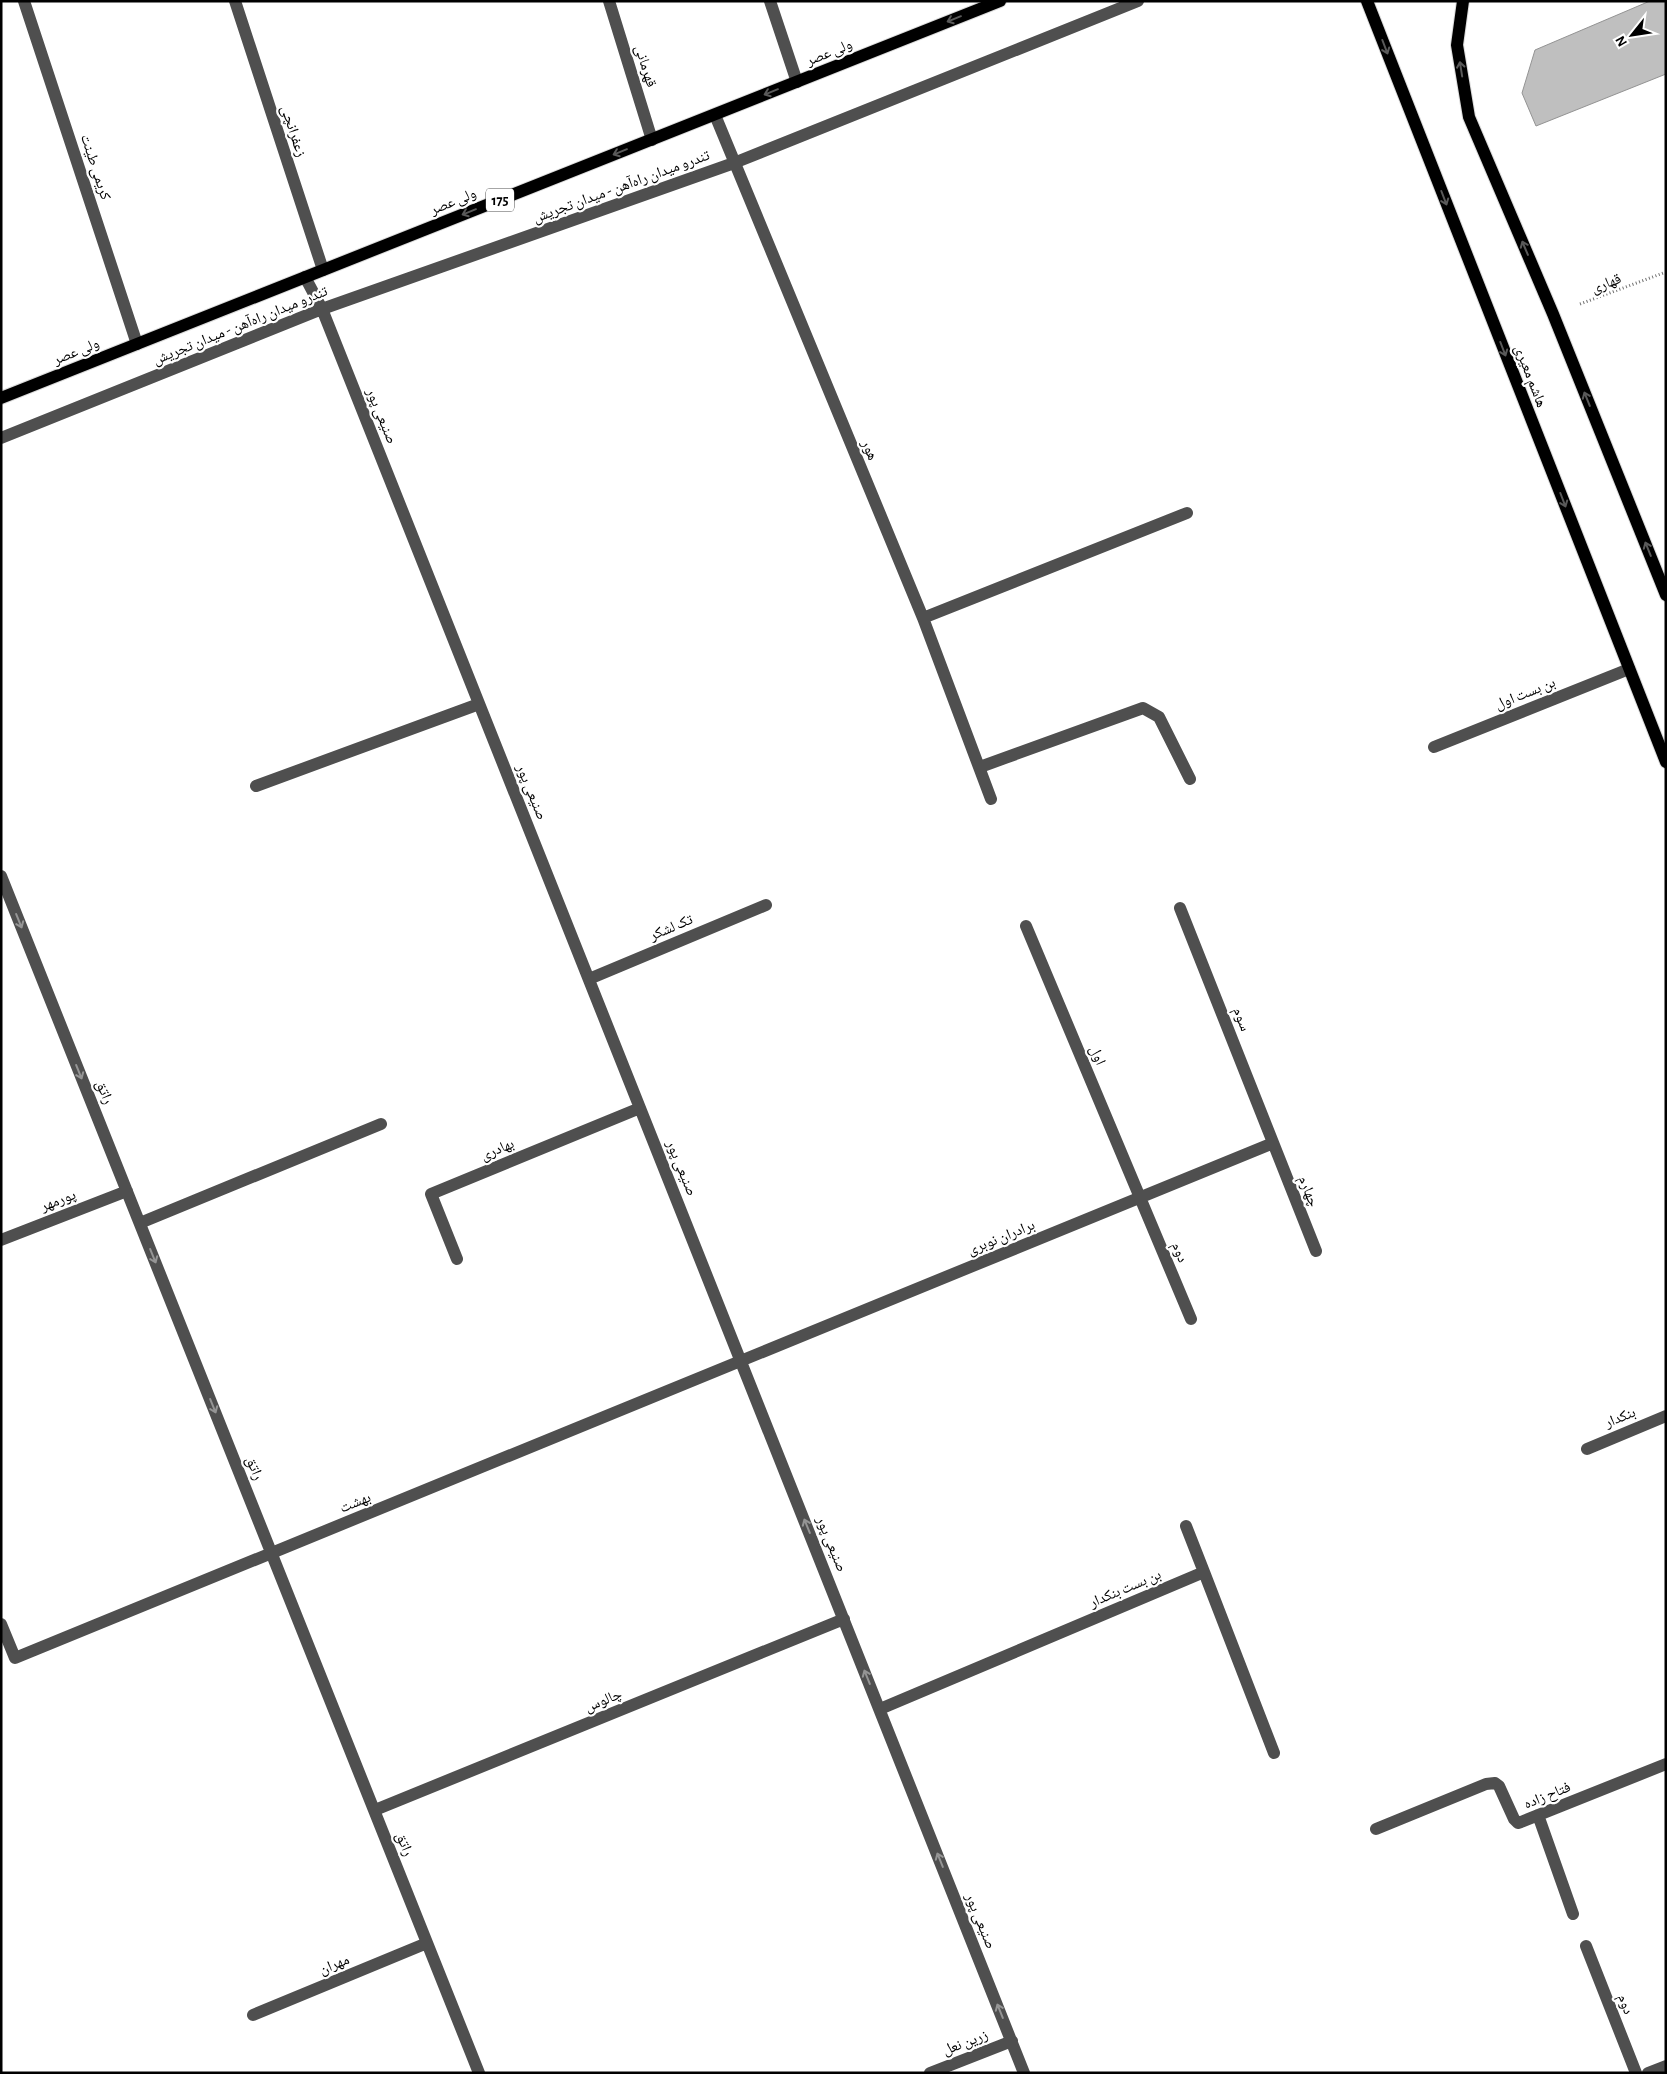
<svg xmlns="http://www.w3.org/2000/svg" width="1667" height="2074" font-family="'Alegreya Sans','Noto Naskh Arabic',sans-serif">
  <rect width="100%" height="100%" fill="#fff"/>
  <path fill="#bfbfbf" stroke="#939393" d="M1650,1H1666V74L1536,126L1522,93L1535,50Z"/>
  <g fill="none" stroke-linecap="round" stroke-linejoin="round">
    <g stroke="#dbdbdb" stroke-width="14">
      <path id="major" d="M1367,1L1666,762
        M1463,1L1457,45L1469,117L1553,314L1666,595
        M1,398L1000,1"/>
    </g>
    <path stroke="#717171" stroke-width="3" stroke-dasharray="1 2.5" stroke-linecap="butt" d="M1580,304L1666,272"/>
    <path stroke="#4f4f4f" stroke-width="12" d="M24,1L137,344
      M235,1L323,270
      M609,1L652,140
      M770,1L797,82
      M715,115L923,618L991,799
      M305,277L322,309L1024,2073
      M1,438L322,309L734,163L1138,1
      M923,618L1187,513
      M1434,747L1629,669
      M980,767L1143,708L1159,717L1190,779
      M256,786L479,704
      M1,876L479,2073
      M1180,908L1316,1251
      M1026,926L1191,1319
      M589,979L766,905
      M140,1223L381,1124
      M1,1240L127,1191
      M457,1259L431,1194L640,1108
      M1587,1449L1666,1416
      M1186,1526L1204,1572
      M1,1624L15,1658L1273,1143
      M880,1709L1204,1572L1274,1753
      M375,1810L844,1619
      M1538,1815L1573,1914
      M1376,1829L1486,1784L1495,1783L1499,1786L1514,1819L1518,1823L1521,1822L1666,1764
      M1586,1946L1636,2073
      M253,2015L427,1943
      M930,2073L1012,2041
      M1648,2073L1666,2066"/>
    <use href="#major" stroke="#000" stroke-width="12"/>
  </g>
  <defs><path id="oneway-shaft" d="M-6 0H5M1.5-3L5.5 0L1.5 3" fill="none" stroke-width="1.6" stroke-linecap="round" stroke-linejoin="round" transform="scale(1.25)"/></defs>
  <g stroke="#595959">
    <use href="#oneway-shaft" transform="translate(954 19) rotate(158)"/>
    <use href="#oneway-shaft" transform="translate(1385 47) rotate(69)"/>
    <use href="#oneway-shaft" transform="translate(1461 69) rotate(-99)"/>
    <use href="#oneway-shaft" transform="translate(771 92) rotate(158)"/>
    <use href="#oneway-shaft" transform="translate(620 152) rotate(158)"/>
    <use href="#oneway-shaft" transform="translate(1444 198) rotate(69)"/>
    <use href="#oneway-shaft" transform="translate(469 212) rotate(158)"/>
    <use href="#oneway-shaft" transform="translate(1525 248) rotate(-113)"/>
    <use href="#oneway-shaft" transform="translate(1503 349) rotate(69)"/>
    <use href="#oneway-shaft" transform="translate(1587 399) rotate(-112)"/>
    <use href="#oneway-shaft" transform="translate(1563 500) rotate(69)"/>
    <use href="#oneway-shaft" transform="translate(1648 549) rotate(-112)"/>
  </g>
  <g stroke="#959595">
    <use href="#oneway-shaft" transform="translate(19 921) rotate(68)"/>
    <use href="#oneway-shaft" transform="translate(79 1072) rotate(68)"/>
    <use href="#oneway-shaft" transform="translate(153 1256) rotate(68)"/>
    <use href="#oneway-shaft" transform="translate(213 1406) rotate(68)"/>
    <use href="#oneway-shaft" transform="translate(807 1526) rotate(-112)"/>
    <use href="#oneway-shaft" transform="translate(867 1677) rotate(-112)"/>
    <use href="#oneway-shaft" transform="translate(940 1860) rotate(-112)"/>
    <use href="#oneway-shaft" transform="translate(1000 2011) rotate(-112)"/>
  </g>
  <g text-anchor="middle" stroke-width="4.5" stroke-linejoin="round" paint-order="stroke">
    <rect fill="#fff" stroke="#4c4c4c" stroke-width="1" x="486" y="188.5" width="28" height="23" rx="4"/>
    <g font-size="14" font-weight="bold" fill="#000">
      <text x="500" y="205">175</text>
    </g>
    <g font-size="15" fill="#000" stroke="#fff">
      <text transform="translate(829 52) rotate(-22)" y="5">ولی عصر</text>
      <text transform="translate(646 66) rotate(73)" y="5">قهرمانی</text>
      <text transform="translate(294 131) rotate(72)" y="5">زعفرانچی</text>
      <text transform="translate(96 167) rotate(72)" y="5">کریمی طینت</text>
      <text transform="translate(621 186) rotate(-20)" y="5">تندرو میدان راه‌آهن - میدان تجریش</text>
      <text transform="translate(453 201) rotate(-22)" y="5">ولی عصر</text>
      <text transform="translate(1606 283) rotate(-21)" y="5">قهاری</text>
      <text transform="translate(240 325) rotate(-22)" y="5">تندرو میدان راه‌آهن - میدان تجریش</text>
      <text transform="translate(76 351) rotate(-22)" y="5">ولی عصر</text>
      <text transform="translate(1531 376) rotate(69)" y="5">هاشم معیری</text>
      <text transform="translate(382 416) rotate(68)" y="5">صنیعی پور</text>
      <text transform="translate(870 450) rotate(67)" y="5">هور</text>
      <text transform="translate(1525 693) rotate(-22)" y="5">بن بست اول</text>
      <text transform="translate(532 792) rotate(68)" y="5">صنیعی پور</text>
      <text transform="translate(671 927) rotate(-23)" y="5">تک لشکر</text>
      <text transform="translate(1242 1019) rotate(69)" y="5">سوم</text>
      <text transform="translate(1098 1055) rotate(67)" y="5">اول</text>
      <text transform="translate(105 1092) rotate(68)" y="5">راتق</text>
      <text transform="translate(497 1149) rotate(-23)" y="5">بهادری</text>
      <text transform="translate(682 1168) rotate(68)" y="5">صنیعی پور</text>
      <text transform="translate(1309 1191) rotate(68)" y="5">چهارم</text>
      <text transform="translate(58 1200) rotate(-21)" y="5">پورمهر</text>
      <text transform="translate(1001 1237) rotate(-22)" y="5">برادران نوبری</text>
      <text transform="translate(1180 1252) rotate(67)" y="5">دوم</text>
      <text transform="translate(1620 1417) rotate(-22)" y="5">بنکدار</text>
      <text transform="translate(255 1468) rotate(68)" y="5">راتق</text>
      <text transform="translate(355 1502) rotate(-22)" y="5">بهشت</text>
      <text transform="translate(832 1544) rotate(68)" y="5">صنیعی پور</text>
      <text transform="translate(1125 1588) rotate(-23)" y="5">بن بست بنکدار</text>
      <text transform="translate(603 1700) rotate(-22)" y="5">چالوس</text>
      <text transform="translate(1547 1795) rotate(-22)" y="5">فتاح زاده</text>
      <text transform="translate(405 1844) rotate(68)" y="5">راتق</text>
      <text transform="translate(981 1921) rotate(68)" y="5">صنیعی پور</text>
      <text transform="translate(334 1964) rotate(-22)" y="5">مهران</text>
      <text transform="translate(1626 2004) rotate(69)" y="5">دوم</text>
      <text transform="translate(965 2042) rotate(-21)" y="5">زرین نعل</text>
    </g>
  </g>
  <rect width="1667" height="2074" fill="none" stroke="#000000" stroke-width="5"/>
  <g transform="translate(1632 35) rotate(240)" stroke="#ffffff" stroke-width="4" paint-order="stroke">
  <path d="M0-4L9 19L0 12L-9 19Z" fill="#000000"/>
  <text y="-8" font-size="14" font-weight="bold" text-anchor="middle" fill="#000000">N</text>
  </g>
</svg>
